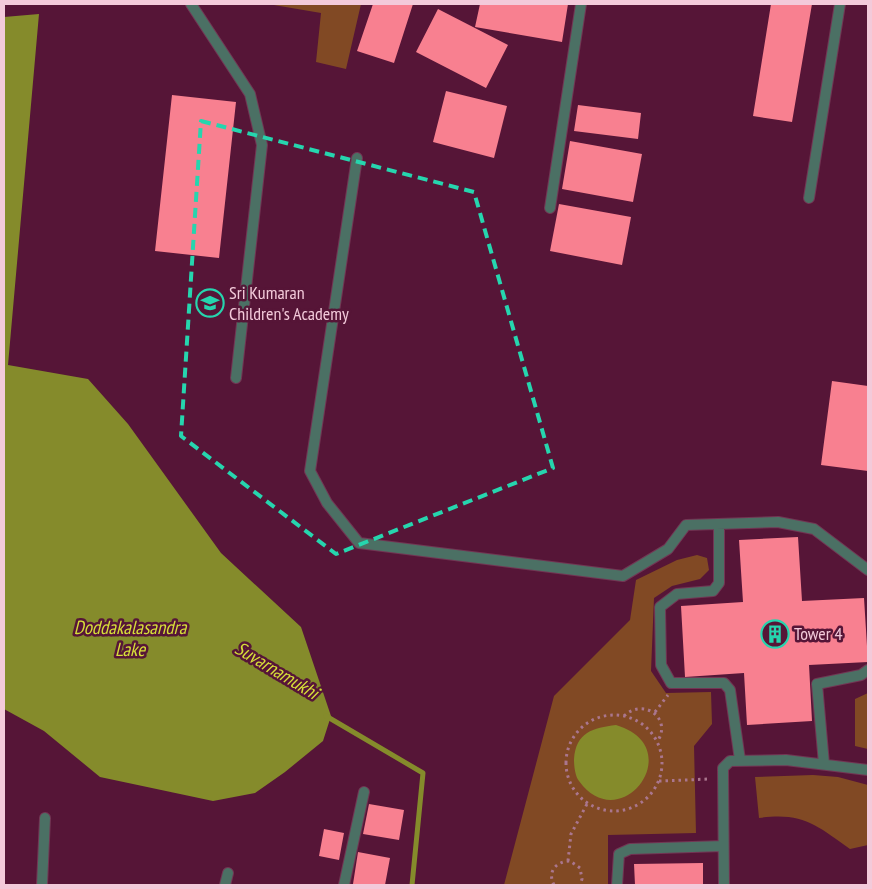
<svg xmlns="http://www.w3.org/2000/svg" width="872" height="889" font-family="'PT Sans Narrow',sans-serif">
  <rect width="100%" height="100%" fill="#561537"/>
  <path fill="#814924" d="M268,4H361L346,69L316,62L321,13Z
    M697,555L707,558L709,570L700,579L672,586L654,598L651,671L666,693L711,692L712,724L694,746L696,833L608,835V885H504L554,696L630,620L636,580L677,560Z
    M868,693V749L855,746V699Z
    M813,775L838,777L868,785V845L850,849C816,825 803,812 759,818L755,777Z"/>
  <path fill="#858b2b" d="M39,14L8,365L88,379L128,424L221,553L301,627L331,716L323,741L285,772L255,793L213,801L100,777L44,731L4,709V17Z
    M616,725C690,747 621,839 579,781C575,776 574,766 574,759C576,732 593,728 616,725Z"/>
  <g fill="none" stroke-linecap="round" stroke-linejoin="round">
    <path stroke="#858b2b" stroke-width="5" d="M326,716L423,773L412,885"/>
  </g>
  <path fill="#f88090" d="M373,4H413L394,63L357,51Z
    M480,4H568L562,42L475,27Z
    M771,4H812L792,122L753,116Z
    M438,9L508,45L486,88L416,52Z
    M446,91L507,106L494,158L433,142Z
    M172,95L236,102L219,258L155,251Z
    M578,105L641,113L638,139L574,131Z
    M570,141L642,154L633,202L562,189Z
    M559,204L631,217L622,265L550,251Z
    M832,381L868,386V471L821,465Z
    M798,537L802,601L864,598L868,662L809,665L812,721L747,725L744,673L685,677L681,606L743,602L739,540Z
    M369,804L404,810L399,840L363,834Z
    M324,829L344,833L339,860L319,856Z
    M358,852L390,858L385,885L353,884Z
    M703,863V885H635L634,864Z"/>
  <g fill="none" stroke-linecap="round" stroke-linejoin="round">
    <g stroke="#723654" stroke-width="12">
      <path id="lane" d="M191,4L250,94L262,145L236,378
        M809,198L840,4
        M550,208L581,4"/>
    </g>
    <g stroke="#723654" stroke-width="12">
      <path id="street" d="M357,158L310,471L327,503L359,543L623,576L668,549L686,525L778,522L814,529L868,570
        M719,525V583L713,591L677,594L660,607L661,665L671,683H724L730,690L740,760
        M824,764L817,684L861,675L868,670
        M42,885L45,818
        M225,885L228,873
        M344,885L364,792
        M617,885L619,854L630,849L723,846
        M724,885L723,768L730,761L786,760L868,770"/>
    </g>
    <path stroke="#aa768e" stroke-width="3" stroke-dasharray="2.5 4" stroke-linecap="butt" d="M655,712L668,695
      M566 763a48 48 0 1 1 96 0a48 48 0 1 1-96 0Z
      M624,716C644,697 673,719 657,742
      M659,781L710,779
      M568,861L571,834L587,804
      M554,885C547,872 556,861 570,861L580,868L582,879L580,885"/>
    <use href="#lane" stroke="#4b7064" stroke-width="10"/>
    <use href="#street" stroke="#4b7064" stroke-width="10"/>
  </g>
  <path fill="none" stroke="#26d5ae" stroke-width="4" stroke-dasharray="10 6" stroke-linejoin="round" d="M201,121L474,192L553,468L336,554L181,436Z"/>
  <defs>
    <g id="school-ring" transform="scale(1.4375)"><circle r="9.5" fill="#561537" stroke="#26d5ae" stroke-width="1.5"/><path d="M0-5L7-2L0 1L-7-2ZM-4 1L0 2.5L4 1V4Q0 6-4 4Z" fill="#26d5ae"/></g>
    <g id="building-ring" transform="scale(1.4375)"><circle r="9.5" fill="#561537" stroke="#26d5ae" stroke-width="1.5"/><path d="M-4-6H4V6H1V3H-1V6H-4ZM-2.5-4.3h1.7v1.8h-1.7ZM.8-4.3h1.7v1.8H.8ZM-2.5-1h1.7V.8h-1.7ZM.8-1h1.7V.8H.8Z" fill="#26d5ae"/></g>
  </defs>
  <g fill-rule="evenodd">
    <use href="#school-ring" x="210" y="303"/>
    <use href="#building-ring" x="775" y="634"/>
  </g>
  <g text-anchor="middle" stroke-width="5" stroke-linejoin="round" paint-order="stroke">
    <g font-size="18" fill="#f3cada" stroke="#561537" text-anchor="start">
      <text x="229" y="299">Sri Kumaran<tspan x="229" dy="21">Children's Academy</tspan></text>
      <text x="794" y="640">Tower 4</text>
    </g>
    <g font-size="19" font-style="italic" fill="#d6df39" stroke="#561537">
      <text x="130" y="634">Doddakalasandra<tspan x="130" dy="22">Lake</tspan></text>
      <text transform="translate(277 670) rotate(31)" y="7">Suvarnamukhi</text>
    </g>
  </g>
  <rect width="872" height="889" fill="none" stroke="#f3cada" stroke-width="10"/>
</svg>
